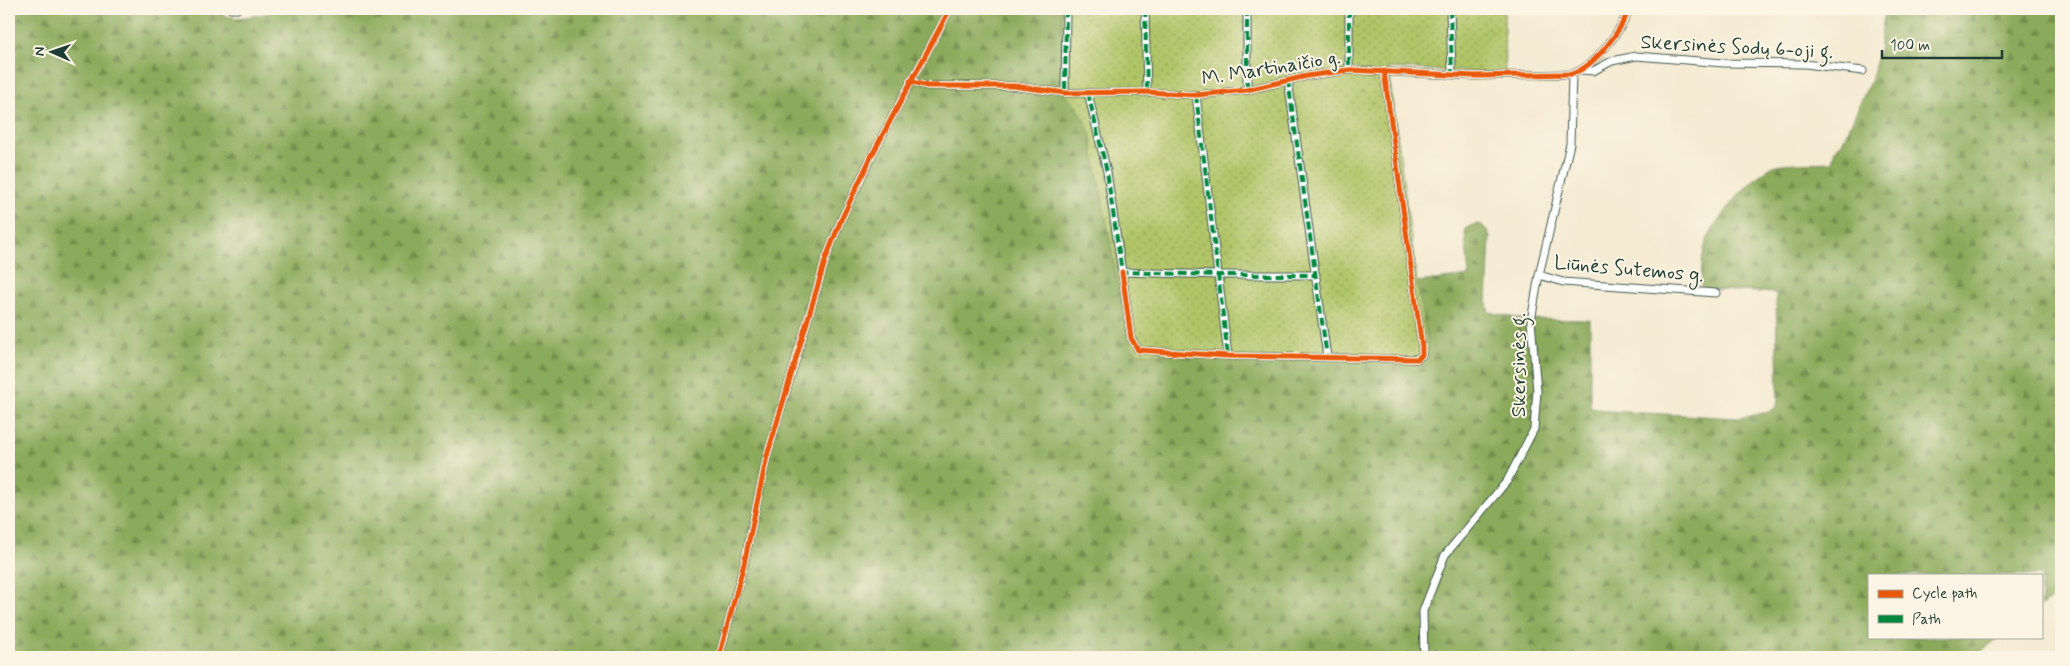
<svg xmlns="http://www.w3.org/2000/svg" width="2070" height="666" font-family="Mynerve,sans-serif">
  <defs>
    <pattern id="forest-firs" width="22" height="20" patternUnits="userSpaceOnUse" patternTransform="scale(1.25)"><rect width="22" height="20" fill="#8caa5c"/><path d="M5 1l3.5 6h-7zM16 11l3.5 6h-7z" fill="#728c4d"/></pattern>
    <pattern id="park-dots" width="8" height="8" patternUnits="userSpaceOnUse" patternTransform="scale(1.25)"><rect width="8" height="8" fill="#b1c468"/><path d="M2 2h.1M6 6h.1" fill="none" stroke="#8fa056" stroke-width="1.8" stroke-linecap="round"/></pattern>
  </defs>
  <rect width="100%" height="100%" fill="#fcf5e5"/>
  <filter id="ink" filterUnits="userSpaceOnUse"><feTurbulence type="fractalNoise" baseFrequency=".02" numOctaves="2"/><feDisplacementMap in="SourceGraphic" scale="10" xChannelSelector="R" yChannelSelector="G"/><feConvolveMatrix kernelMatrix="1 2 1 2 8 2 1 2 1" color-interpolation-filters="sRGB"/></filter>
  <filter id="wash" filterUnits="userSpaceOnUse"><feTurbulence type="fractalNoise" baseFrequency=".0096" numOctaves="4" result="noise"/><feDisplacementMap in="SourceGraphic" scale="20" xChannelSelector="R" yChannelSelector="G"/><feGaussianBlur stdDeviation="1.12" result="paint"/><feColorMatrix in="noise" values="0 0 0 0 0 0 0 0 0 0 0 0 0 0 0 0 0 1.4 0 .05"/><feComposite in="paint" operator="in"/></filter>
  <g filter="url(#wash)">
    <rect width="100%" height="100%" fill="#f5ead2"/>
    <path fill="url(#forest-firs)" stroke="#567448" d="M9,9H215C231,26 263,13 284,9H1062V94C1077,102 1083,118 1090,133L1128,339L1429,352L1417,282L1469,276L1465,234L1466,229C1478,220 1485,224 1490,237L1487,304L1489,312L1520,319L1590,320V407L1608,411L1739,418L1769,412L1775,408L1778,401L1776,293L1701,289C1702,275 1701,260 1705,246C1713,221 1750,177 1774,166C1784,162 1819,163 1832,162L1835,149L1842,143L1872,77L1879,51L1885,9H2061V596L2050,600L2041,606V575H1869V637H2000L1973,657H9Z"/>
    <path fill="url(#park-dots)" stroke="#68804e" d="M1062,9H1504L1505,73L1388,68L1417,282L1429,352L1422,362L1139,353L1132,348L1128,339L1090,133C1083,118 1077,102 1062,94Z"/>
  </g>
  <g filter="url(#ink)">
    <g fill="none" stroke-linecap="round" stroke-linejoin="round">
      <g stroke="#3f574c" stroke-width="9">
        <path id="minor" d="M231,9H237
          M1145,9L1147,92
          M1247,9V90
          M1349,9V70
          M1450,9L1452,74
          M1581,70L1593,71L1612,61L1636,56L1724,63L1805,64L1863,71
          M1288,80L1327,357
          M910,81L927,86H1014L1065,93L1147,92L1196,95L1247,90L1307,76L1349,70L1475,76L1572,74C1595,66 1621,31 1629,9
          M1065,93L1066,9
          M1088,93L1107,172L1122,272L1218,275H1316
          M1196,95L1228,356
          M1122,272L1131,338L1138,350L1228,356L1417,359L1422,355V347L1384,71
          M1539,275L1563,282L1716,293
          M719,657L744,564L767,456L826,258L841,220L872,155L950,9
          M1424,657L1423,611L1445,555L1507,481L1534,429L1537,391L1531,321L1539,275L1570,144L1572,74"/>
      </g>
      <use href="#minor" stroke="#fff" stroke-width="7"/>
      <path stroke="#00873e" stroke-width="4" stroke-dasharray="8 4" stroke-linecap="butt" d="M231,9H233
        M1066,9L1065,93H1068
        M1145,9L1147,92
        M1247,9V90
        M1349,9V70
        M1450,9L1452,74
        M1288,80L1327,357
        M1088,93L1107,172L1122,272L1218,275H1316
        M1196,95L1228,356"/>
      <g stroke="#fcf5e5" stroke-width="8">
        <path id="cycleway" d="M910,81L927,86H1014L1065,93L1147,92L1196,95L1247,90L1307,76L1349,70L1475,76L1572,74C1595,66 1621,31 1629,9
          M1122,272L1131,338L1138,350L1228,356L1417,359L1422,355V347L1384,71
          M719,657L744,564L767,456L826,258L841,220L872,155L950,9"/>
      </g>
      <use href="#cycleway" stroke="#e8590c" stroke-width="5"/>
    </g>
  </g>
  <g text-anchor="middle" stroke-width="4" stroke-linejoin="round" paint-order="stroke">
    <g font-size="20" fill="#1f3d34" stroke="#fcf5e5">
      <text transform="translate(1737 46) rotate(3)" y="7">Skersinės Sodų 6-oji g.</text>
      <text transform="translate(1271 67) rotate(-9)" y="7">M. Martinaičio g.</text>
      <text transform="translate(1629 268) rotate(5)" y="7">Liūnės Sutemos g.</text>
      <text transform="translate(1518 365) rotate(-90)" y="7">Skersinės g.</text>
    </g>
  </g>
  <rect width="2070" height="666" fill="none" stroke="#fcf5e5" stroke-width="30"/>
  <rect x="1868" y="574" width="175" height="65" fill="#fcf5e5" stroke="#a4ab9e"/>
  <rect x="1878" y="590" width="25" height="8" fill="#e8590c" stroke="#a4ab9e"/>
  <text x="1912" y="598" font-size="15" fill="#1f3d34">Cycle path</text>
  <rect x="1878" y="615" width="25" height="8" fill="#00873e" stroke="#a4ab9e"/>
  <text x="1912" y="624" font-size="15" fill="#1f3d34">Path</text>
  <g transform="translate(52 52) rotate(272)" stroke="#fcf5e5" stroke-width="4" paint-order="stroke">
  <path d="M0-4L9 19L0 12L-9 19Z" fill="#1f3d34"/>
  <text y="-8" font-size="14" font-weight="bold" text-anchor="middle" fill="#1f3d34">N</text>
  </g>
  <path d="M1882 50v8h120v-8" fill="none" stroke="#1f3d34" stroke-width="2.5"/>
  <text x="1890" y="50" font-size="15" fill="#1f3d34" stroke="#fcf5e5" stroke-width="4" paint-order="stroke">100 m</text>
</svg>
